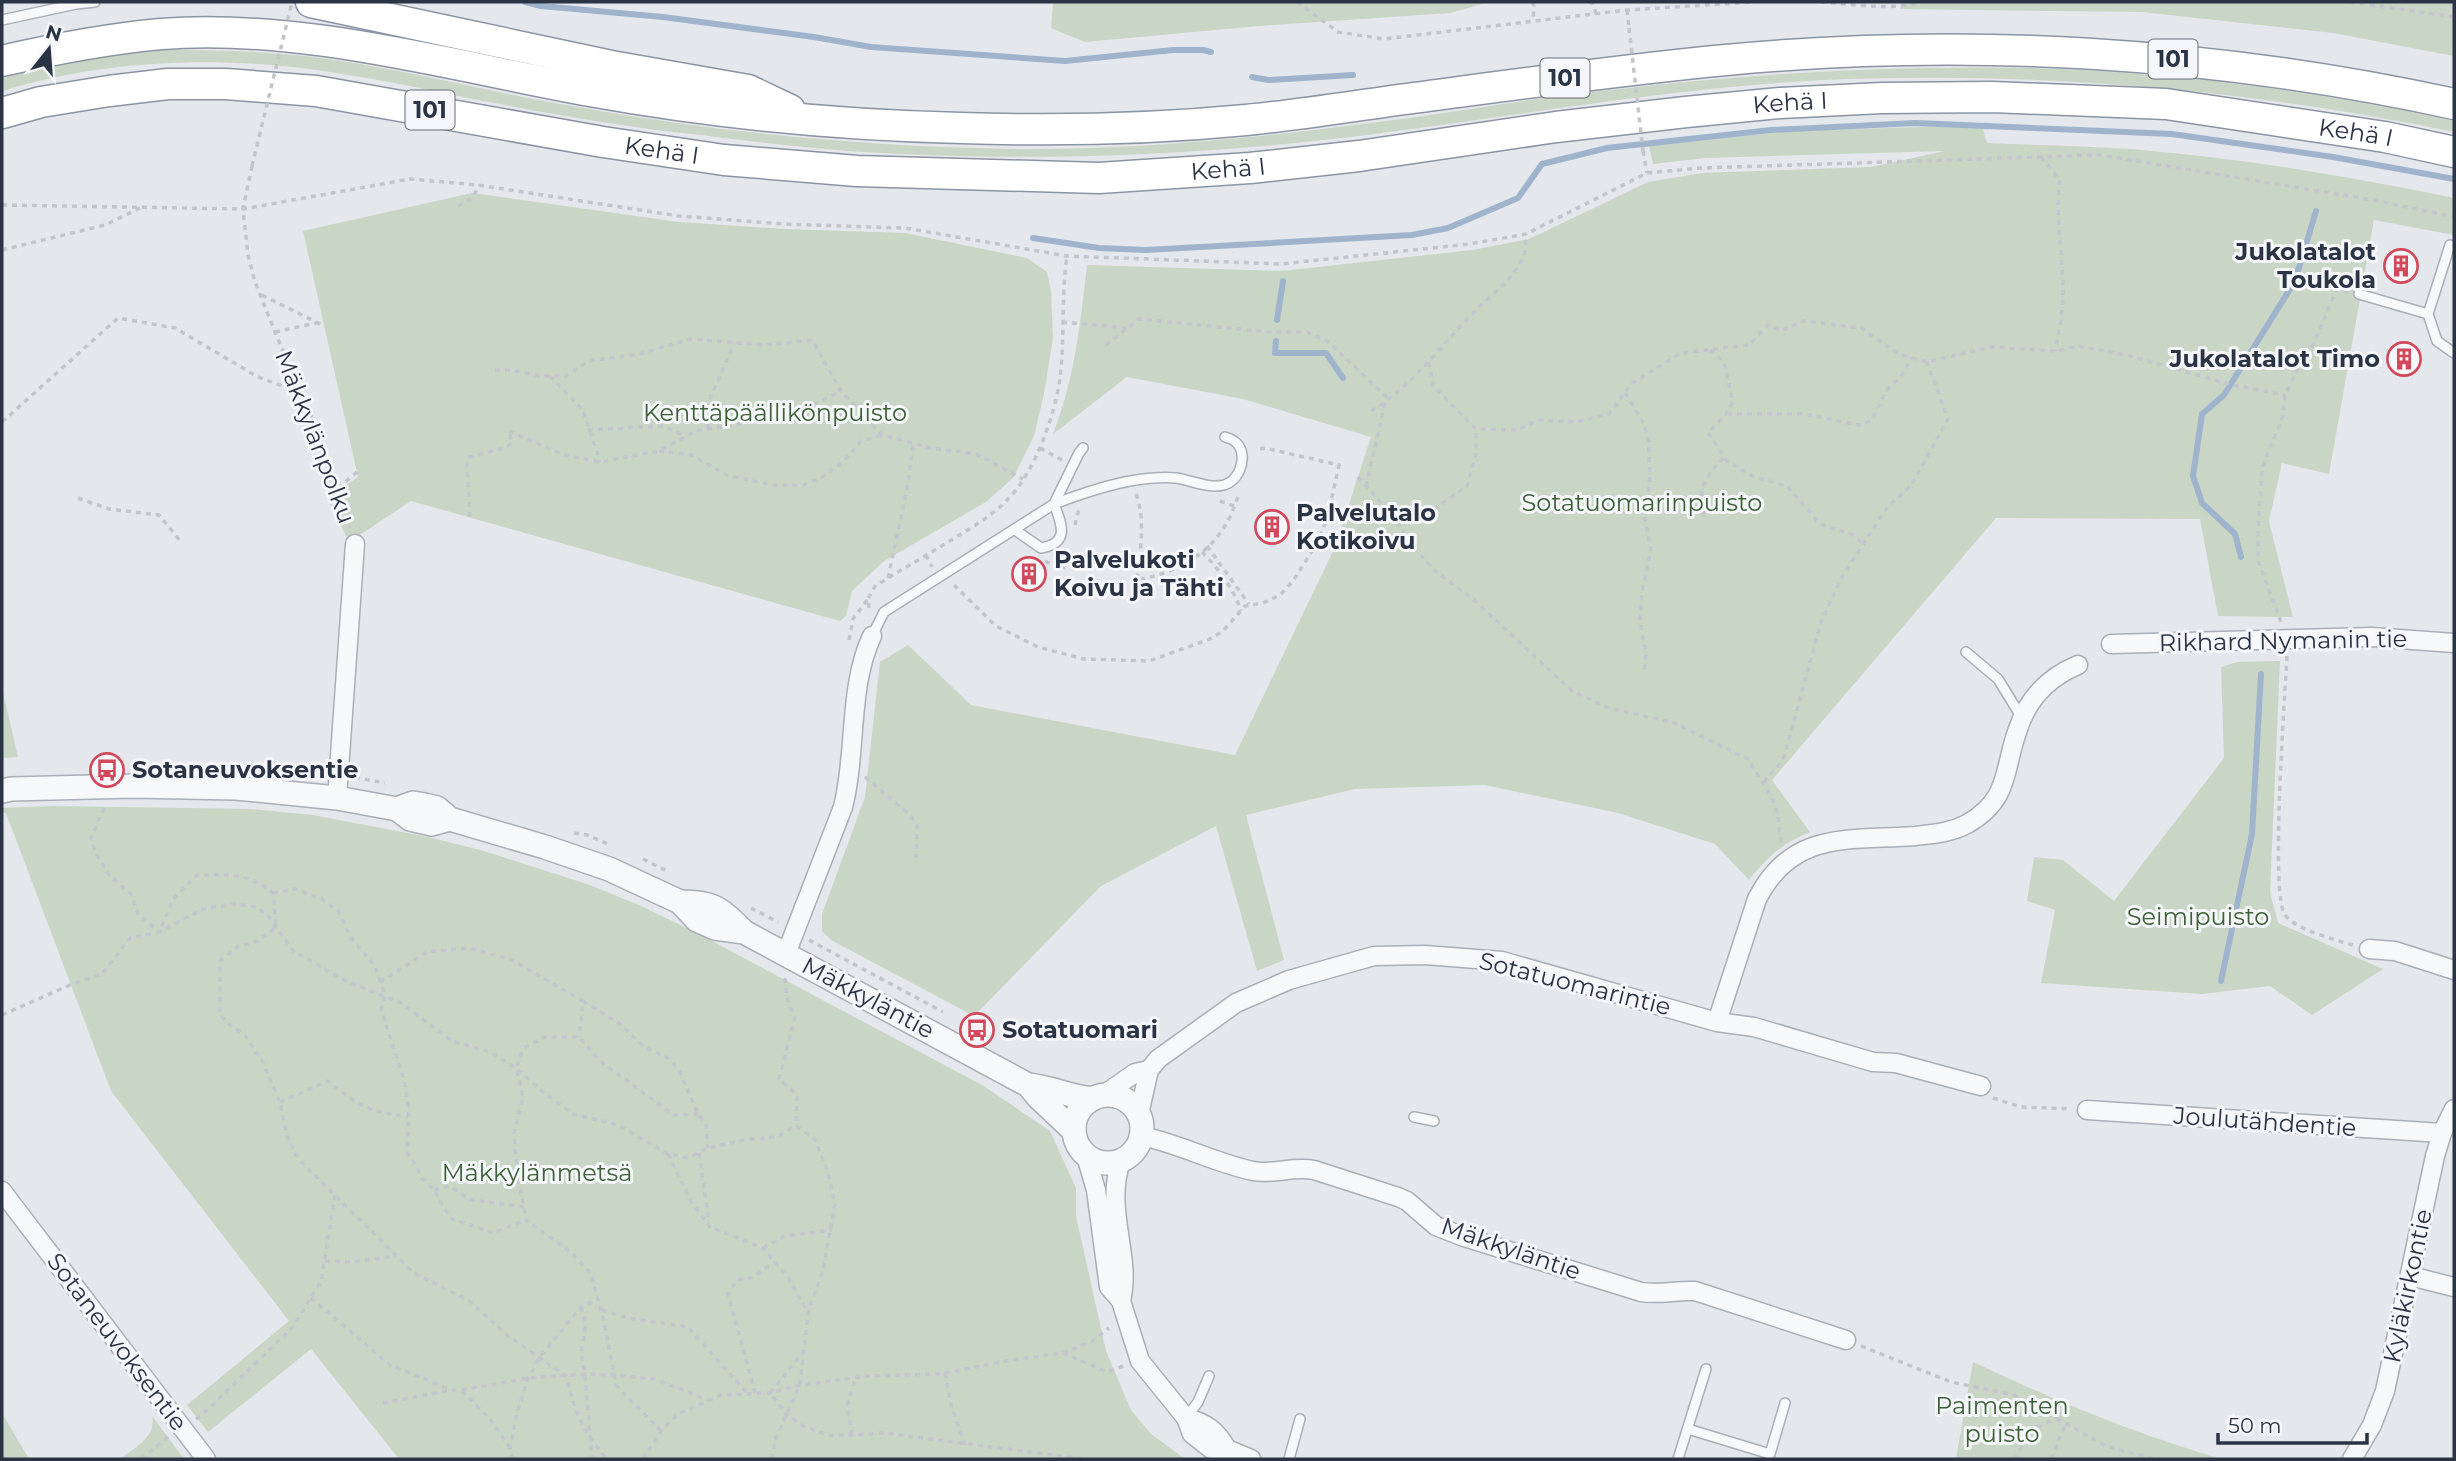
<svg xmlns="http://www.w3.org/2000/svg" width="2456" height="1461" font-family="Montserrat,sans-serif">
  <rect width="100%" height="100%" fill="#e4e7ec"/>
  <path fill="#c9d6c5" d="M1053,2H1489L1450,13L1259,26L1085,42L1051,28Z
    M1903,2H2454V56L2333,33L2142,12L1900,9Z
    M165,50C212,50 258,51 304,56C392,66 479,90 566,105C714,132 864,147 1015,149C1154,150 1293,134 1430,115C1487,107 1545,97 1602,91C1744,74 1887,65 2030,68C2173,72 2315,91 2454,121V132C2247,89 2036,71 1825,80C1647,89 1472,125 1295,143C1151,157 1006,161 861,152C808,148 754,142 701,135C623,127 545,113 468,98C415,87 362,76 309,69C208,56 100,61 2,91V78L13,75L99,57Z
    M1982,125L1987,143C2035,145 2084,146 2131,149C2239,158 2348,176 2454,198V235L2374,220L2329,474L2282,463L2269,521L2293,617L2218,616L2200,519L1996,518L1772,780L1810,832C1783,843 1766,858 1749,880L1715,844L1618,813L1485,785L1355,789L1246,815L1284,960L1257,971L1216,826L1101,886L974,1016L831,940L822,931V914L865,797L880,662L908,645L971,705L1235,755L1335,547L1371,437L1243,399L1127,377L1053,434C1075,378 1080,325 1087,265L1282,271L1472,250L1529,239L1648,182L1702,173L1871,167L1945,151L1705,158L1653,164L1649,146L1793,131Z
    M472,193L679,222L784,229L905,233L1027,258L1047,272L1051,291L1053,338L1044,394L1034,436L1013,478L986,502L884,561L852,591L846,616L840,621L411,501L349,542L327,498L358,477L303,231Z
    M2280,661L2270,892L2278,923L2383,969L2312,1015L2270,986L2202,994L2041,983L2055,910L2027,901L2034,857L2063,860L2114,901L2224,758L2221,667L2237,662Z
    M2,688L18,757L2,758Z
    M54,806L251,809L313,815L428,837L484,851L590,885L639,905L695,932L982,1085L1050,1131L1076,1188V1216L1106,1351L1131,1410L1151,1434L1185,1459H399L311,1349L208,1432L187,1405L289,1321L111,1091L6,813H2V808Z
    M1973,1362C2054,1400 2135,1434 2221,1459H1956Z
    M2,1413L29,1459H2Z
    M152,1416L184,1459H120C134,1448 157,1437 152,1416Z"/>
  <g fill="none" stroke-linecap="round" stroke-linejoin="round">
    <path stroke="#9fb4cc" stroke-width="6" d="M525,2L541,6L663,17L814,37L871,47L1065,61L1173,50H1203L1211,52
      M1252,77L1268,80L1353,75
      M1033,238L1099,248L1146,250L1412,235L1448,228L1518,198L1542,164L1607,148L1771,130L1915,123L2172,134L2333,157L2454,179
      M1277,320L1283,281
      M1276,341L1275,353H1326L1343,378
      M2241,557L2235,534L2202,503L2193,476L2202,414L2224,395L2295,281L2316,211
      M2221,981L2252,834L2261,674"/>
    <g stroke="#a9aeb7" stroke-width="12">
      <path id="service" d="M2,20L76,4L95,2
        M2450,245L2428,314L2437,341L2454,353
        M2359,294L2428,314
        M1015,530L1041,548C1070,543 1062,525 1054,504L1079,453L1083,448
        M872,636L884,612L1054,504C1091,490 1135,475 1176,478C1191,480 1208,489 1224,485C1238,481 1245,463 1241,450C1238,442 1233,439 1225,437
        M1966,652L1998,679L2022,718
        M1414,1117L1434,1121
        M1186,1418L1198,1402L1209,1376
        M1688,1429L1770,1454L1785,1403
        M1289,1459L1300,1419
        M1678,1459L1706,1369"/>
    </g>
    <g stroke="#a9aeb7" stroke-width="21">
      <path id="minor" d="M2111,644L2372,637L2454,643
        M337,798L355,544
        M2369,949L2395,951L2454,970
        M786,954L843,807C857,752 848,687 872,636
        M1717,1022L1757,899C1792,830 1848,841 1915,836C1933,834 1950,833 1967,824C2011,799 2003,769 2018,729C2028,698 2049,677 2078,665
        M1102,1096L1135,1073L1149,1070
        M2087,1110L2442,1133
        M1139,1114L1149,1070L1158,1059L1236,1003L1289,980L1374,956L1425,955L1502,961L1717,1022L1754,1027L1873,1062L1896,1063L1981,1086
        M1142,1136C1180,1144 1215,1163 1253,1171C1273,1175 1293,1166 1314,1170L1398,1197L1407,1201L1436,1226L1464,1237L1641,1292C1659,1295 1677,1290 1695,1291L1846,1340
        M1086,1156L1096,1190L1109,1287L1121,1301L1140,1361L1186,1418L1192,1434L1211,1449H1227L1251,1459
        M2,1191L206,1459
        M2410,1276L2454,1287
        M1121,1301C1132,1255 1104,1211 1121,1161
        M1186,1418C1205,1422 1217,1431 1227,1449
        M2352,1459L2372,1425L2385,1391L2435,1156L2442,1133L2454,1109"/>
    </g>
    <g stroke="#a9aeb7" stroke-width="26">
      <path id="tertiary" d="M2,791L11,789L133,786L236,788L337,798L397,809L410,819L432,824L450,819
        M397,809L413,803L425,805L437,808L450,819L545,847L609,869L680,902L697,920L715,928L744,932
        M680,902C714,902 720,908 744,932L1028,1085C1051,1087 1070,1097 1093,1099
        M1028,1085L1038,1097L1074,1131
        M1074 1129a34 34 0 1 1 68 0a34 34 0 1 1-68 0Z"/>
    </g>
    <g stroke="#8b94a3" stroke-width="33">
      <g id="trunk">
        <path d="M311,2L611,66L748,90L790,110"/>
        <path d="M2,61C54,49 107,39 161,34C302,23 452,66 590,91C712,113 837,125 961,128C1055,131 1152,129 1246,120C1299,115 1353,106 1406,99C1512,85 1619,70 1726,60C1969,37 2216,52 2454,104"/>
        <path id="s1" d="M2,113L41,102L109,91L168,84H226L316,91L603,142L724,160L857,171L1099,178L1250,168L1359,156L1556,127L1686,112L1780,103L1882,98L1992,97L2166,104L2385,137L2454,152"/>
      </g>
    </g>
    <path stroke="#c2c5cb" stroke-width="3.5" stroke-dasharray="5 5" stroke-linecap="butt" d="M1297,2L1338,32L1384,39L1627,10L1754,2
      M1532,2L1534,6L1533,20
      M1589,2L1593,4L1596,14
      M1821,2C1850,4 1894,11 1921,2
      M2350,2L2454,17
      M1627,10L1629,28
      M1643,151L1647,173
      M2041,157L2060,180C2055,215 2062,249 2063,285C2064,307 2059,329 2056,351
      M252,166L243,209L248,255L255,282L275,332L314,422L350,528
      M2,205L243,209L410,179L478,185L679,216L784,224L905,228L1067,256L1281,264L1470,244L1526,234L1647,173L1701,168L2100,155L2379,201L2454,217
      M458,206L472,198L480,185
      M2,250L105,225L140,208
      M262,295L324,326
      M1062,322L1128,328
      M275,332L316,323
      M1106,345L1139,319L1268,332H1307L1327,341L1390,400
      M1710,350L1724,362L1733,402L1726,414L1708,433L1727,461L1754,477L1787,486L1820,524L1851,534L1865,545
      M1429,362L1433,386L1476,429L1518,430L1537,420L1575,422L1609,414L1631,384L1681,353L1749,345L1768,325L1781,331L1804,321L1861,328L1899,354L1927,362L1991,347L2056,351L2079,346L2130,356L2233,385L2285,395
      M495,370H510L539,376H566L588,361L640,354L690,339L765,345L812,340L841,391L882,435L930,448L976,454L1023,479
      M550,376L583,410L600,462
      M1625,393L1644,424L1648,438L1650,475L1645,520L1651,550L1642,592L1640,620L1646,653L1644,670
      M1371,411C1411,387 1439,348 1471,315C1489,295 1514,281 1524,255C1526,249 1526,240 1526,234
      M1727,414H1804L1859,425L1871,421L1886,391L1902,375L1912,357
      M2,422L118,318L175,328L258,377L301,393
      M708,429V403L734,344
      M588,430L663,426L685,436
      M509,431L564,455L600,462L659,451L696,431L793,415L841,391
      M1040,448L1062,460
      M659,451L691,455L727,475L772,485H803L822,477L843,462L861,441L882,435
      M1358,477L1395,518L1408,540L1434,570L1474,600L1572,691L1609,708L1672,722L1748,759L1772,798L1778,816L1781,843
      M1366,486L1385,403
      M338,488L357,472
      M1136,494C1146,520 1140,553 1137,580C1174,573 1207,557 1226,524C1232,515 1235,504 1239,494
      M78,498L109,509L159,515L181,542
      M1220,501L1234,506
      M1704,516C1697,486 1705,479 1724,457
      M470,517L467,462L469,457L505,448L512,443L509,431
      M1395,518L1430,512L1467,486L1476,454V429
      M1075,525L1079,508
      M1207,546L1249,604
      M1202,552C1218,568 1234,589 1241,611
      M926,555L932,567
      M1045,561L1063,569L1068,552
      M888,578L908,485L913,443
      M954,585L996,626L1038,647L1084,659L1149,661L1210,639L1223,631L1245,606L1263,603L1280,595L1293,581L1317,543L1327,519L1339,465L1265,448L1260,449
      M869,608L868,599L875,586C899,571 924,557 948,542C969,529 991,517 1008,499C1035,472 1055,415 1060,378C1065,338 1061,297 1067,256
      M2281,622L2258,560V532L2262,468L2283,416L2285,395L2296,372L2314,343L2336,290L2348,292
      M849,640L853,619L868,599
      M2287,656C2285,696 2270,893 2285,915C2296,930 2336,940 2353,945
      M254,767L323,771
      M355,777L385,783
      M865,777L908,813L917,826L916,858
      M1764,782L1783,760L1821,622L1842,577L1888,506L1911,486L1948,419L1927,362
      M104,808L91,838L96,854L109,875L131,894L138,914L159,932L203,909L234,904L257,907L268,916L293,951L348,982L401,1003L452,1041L490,1052L516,1068L544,1093L573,1114L618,1125L668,1154L688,1158L708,1148L743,1140L777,1137L796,1126
      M574,833L587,835L610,845
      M643,859L667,871
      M273,893L295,889L322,899L338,911L351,938L375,966L385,996L381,1009L404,1080L409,1109L407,1153L413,1160L422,1178L434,1190L450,1218L493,1233L526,1220
      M751,908L778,922
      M809,940L943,1012
      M785,978L786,996L795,1018L779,1079L797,1095L796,1126
      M380,982L427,952L468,948L510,959L583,1001L579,1037
      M583,1001L620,1024L644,1047L668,1058L679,1070L698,1114L706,1125L708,1148
      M2,1015L70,985L102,974L130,938L159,932L173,899L197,875C228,875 248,872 273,893L276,927L258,941L237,947L220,961V1015L231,1026L245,1035L263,1063L280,1102L287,1136L299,1160L414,1273L468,1300L507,1335L567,1377C575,1414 582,1430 607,1459
      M1993,1098L2021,1107L2071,1109
      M280,1102L328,1081C359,1106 368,1111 408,1117
      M699,1153L709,1223
      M668,1154L692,1203L710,1227L763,1248L789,1279L808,1313
      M434,1190L449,1186L471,1200L525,1207
      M763,1248L785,1236L832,1230
      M325,1261L353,1262L396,1256
      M311,1298L390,1365L449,1389
      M581,1307L586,1324L581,1353L585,1374L592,1459
      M602,1310L628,1318L688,1327L747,1393
      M1861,1346L1951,1382L2014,1395L2106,1446L2155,1459
      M805,1350L770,1393L786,1414L803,1426L831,1436L885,1433L1084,1459
      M1063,1353L1092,1341L1109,1328
      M945,1373L951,1405L965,1445
      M462,1391L490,1419L510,1448
      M755,1393L728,1294L737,1280L751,1278L775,1262
      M383,1403L451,1390H462L528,1378L585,1374L614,1375L654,1379L709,1400
      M196,1419L201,1416L292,1328L321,1282L335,1195
      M661,1431L616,1385L604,1322L591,1274L573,1254L526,1220L517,1171L514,1133L523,1097L516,1068L524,1048L545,1037H579L600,1061L674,1115L698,1114
      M852,1435L847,1405L856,1377
      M141,1459L169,1436
      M513,1459L510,1448L517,1413L528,1378L540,1357L581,1307L598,1299
      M643,1459L661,1431L678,1414L721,1395L770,1393L800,1385L868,1376L939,1374L1017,1359L1063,1353L1107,1372L1124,1366
      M772,1459L776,1438L800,1385L808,1313L823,1270L835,1203L827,1170L815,1140L796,1126
      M2014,1459L2033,1429L2057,1418
      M2051,1459L2066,1423"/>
    <use href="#service" stroke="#f7f8fa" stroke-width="9"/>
    <use href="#minor" stroke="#f7f8fa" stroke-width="18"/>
    <use href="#tertiary" stroke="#f7f8fa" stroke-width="23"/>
    <use href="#trunk" stroke="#fff" stroke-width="30"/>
    <path stroke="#c2c5cb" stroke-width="3.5" stroke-dasharray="5 5" stroke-linecap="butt" d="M1629,28L1643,151
      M252,166L292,2"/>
  </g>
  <defs>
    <g id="building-ring" transform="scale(1.75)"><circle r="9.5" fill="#f4f6f9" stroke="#d1495b" stroke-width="1.5"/><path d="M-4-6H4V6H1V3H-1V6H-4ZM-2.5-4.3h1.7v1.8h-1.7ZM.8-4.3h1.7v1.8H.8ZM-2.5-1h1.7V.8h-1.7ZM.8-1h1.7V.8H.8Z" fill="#d1495b"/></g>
    <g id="bus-ring" transform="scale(1.75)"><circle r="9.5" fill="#f4f6f9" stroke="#d1495b" stroke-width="1.5"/><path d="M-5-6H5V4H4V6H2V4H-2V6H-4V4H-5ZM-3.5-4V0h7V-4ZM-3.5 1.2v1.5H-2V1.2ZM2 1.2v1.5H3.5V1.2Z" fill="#d1495b"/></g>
  </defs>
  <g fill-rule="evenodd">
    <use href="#building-ring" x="2401" y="266"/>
    <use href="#building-ring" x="2404" y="359"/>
    <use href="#building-ring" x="1272" y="527"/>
    <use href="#building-ring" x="1029" y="574"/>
    <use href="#bus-ring" x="107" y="770"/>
    <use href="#bus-ring" x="977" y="1030"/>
  </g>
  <g text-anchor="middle" stroke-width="6" stroke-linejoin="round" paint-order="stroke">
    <g fill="#f4f6f9" stroke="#676e7b" stroke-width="2">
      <rect x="2148.5" y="39.5" width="49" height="39" rx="5"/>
      <rect x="1540.5" y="58.5" width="49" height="39" rx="5"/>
      <rect x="405.5" y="90.5" width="49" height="39" rx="5"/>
    </g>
    <g font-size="23" font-weight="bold" fill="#2b3445">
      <text x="2173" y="67">101</text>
      <text x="1565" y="86">101</text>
      <text x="430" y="118">101</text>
    </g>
    <g font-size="24" fill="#2b3445" stroke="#f4f6f9">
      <text dy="8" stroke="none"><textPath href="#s1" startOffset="1802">Kehä I</textPath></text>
      <text dy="8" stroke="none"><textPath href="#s1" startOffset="2370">Kehä I</textPath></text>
      <text dy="8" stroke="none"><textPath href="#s1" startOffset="668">Kehä I</textPath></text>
      <text dy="8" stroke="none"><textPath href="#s1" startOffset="1236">Kehä I</textPath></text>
      <text transform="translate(315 437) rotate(69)" y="8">Mäkkylänpolku</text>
      <text transform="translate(2283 641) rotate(-1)" y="8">Rikhard Nymanin tie</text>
      <text transform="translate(1575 984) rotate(14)" y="8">Sotatuomarintie</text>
      <text transform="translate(868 998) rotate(28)" y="8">Mäkkyläntie</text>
      <text transform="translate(2265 1122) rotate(4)" y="8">Joulutähdentie</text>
      <text transform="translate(1511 1249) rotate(19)" y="8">Mäkkyläntie</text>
      <text transform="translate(2408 1286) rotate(-78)" y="8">Kyläkirkontie</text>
      <text transform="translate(117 1342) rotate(53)" y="8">Sotaneuvoksentie</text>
    </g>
    <g font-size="24" font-weight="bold" fill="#2b3445" stroke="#f4f6f9" text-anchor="start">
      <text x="2376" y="260" text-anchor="end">Jukolatalot<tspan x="2376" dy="28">Toukola</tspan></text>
      <text x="2380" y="367" text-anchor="end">Jukolatalot Timo</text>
      <text x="1296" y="521">Palvelutalo<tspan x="1296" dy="28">Kotikoivu</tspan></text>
      <text x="1054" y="568">Palvelukoti<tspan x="1054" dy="28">Koivu ja Tähti</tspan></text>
      <text x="132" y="778">Sotaneuvoksentie</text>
      <text x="1002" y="1038">Sotatuomari</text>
    </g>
    <g font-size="24" fill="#3f6138" stroke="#f4f6f9">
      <text x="775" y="421">Kenttäpäällikönpuisto</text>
      <text x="1642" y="511">Sotatuomarinpuisto</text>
      <text x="2198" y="925">Seimipuisto</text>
      <text x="537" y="1181">Mäkkylänmetsä</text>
      <text x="2002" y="1414">Paimenten<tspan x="2002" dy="28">puisto</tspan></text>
    </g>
  </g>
  <rect width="2456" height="1461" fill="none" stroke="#2b3445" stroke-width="7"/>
  <g transform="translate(49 49) rotate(17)" stroke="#f4f6f9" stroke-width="5" paint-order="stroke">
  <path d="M0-5L12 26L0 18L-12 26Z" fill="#2b3445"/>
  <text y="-10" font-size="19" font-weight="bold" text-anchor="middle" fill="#2b3445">N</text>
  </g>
  <path d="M2218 1433v10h149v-10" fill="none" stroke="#2b3445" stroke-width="3.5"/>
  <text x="2228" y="1433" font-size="21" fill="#2b3445" stroke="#f4f6f9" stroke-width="5" paint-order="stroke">50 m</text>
</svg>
